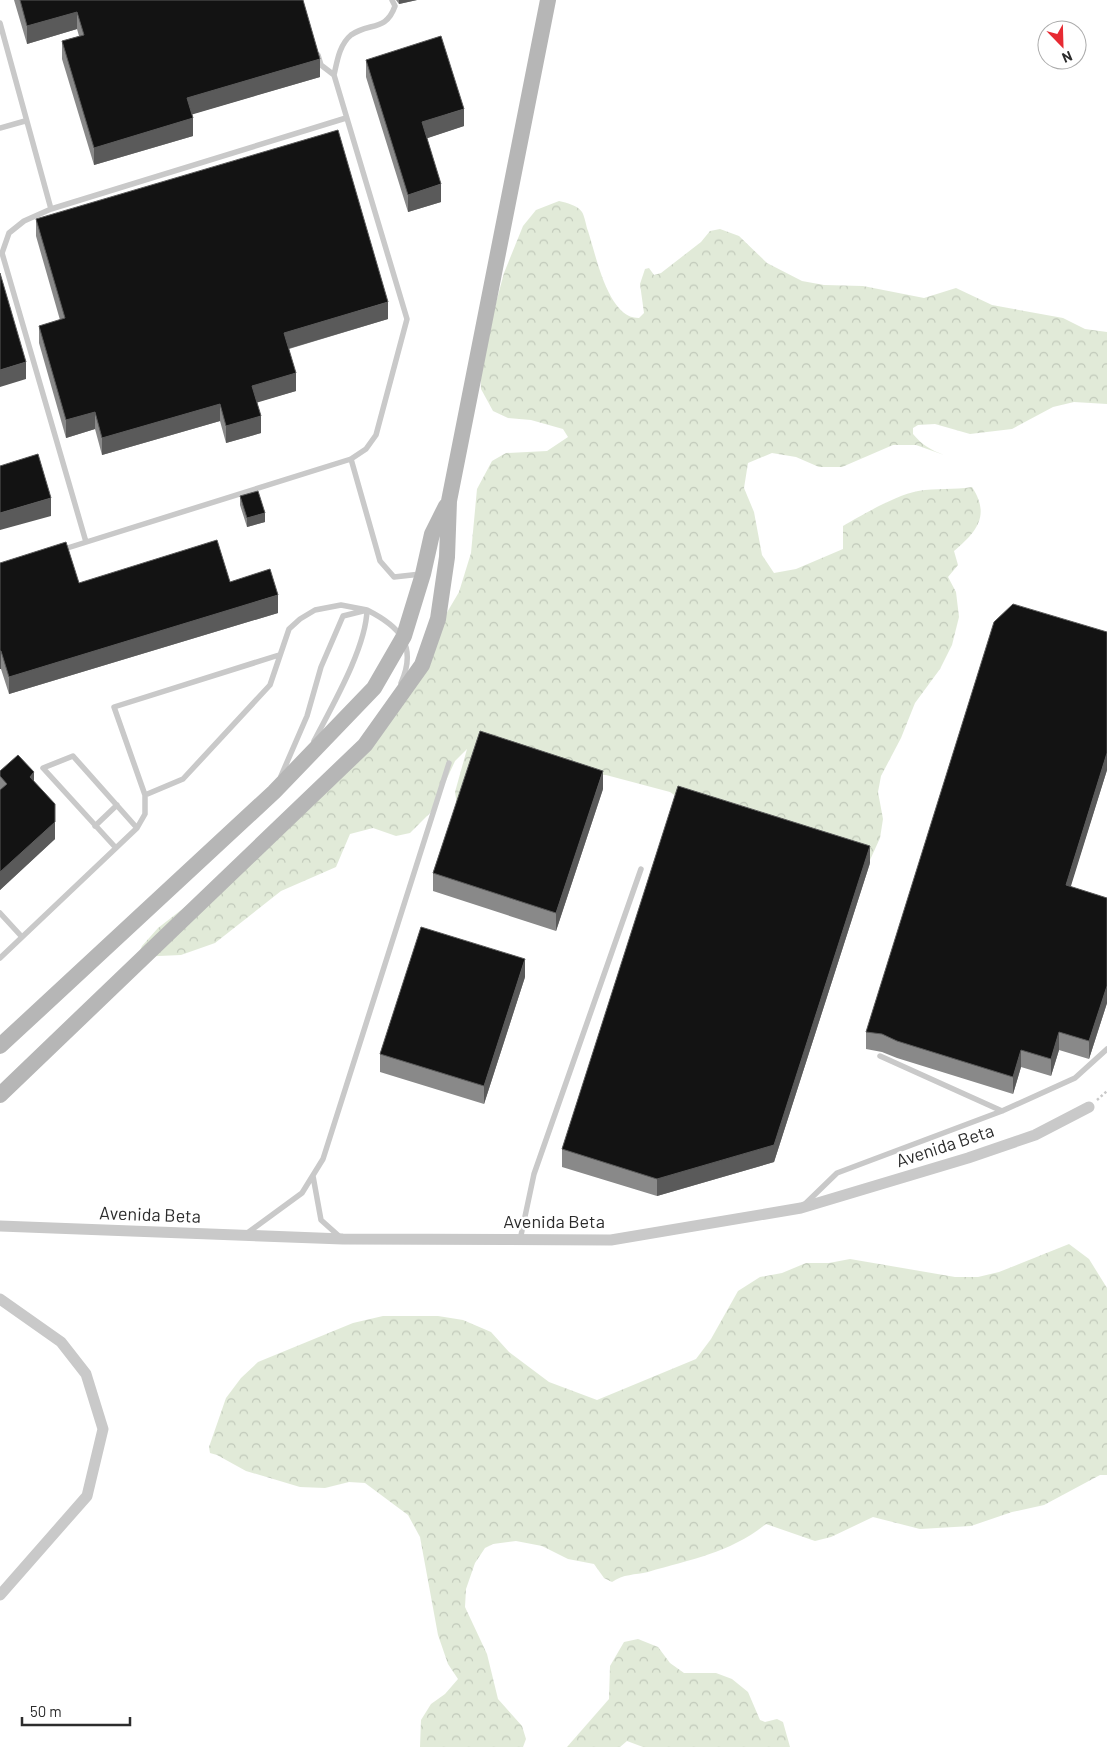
<svg xmlns="http://www.w3.org/2000/svg" width="1107" height="1747" font-family="Barlow,sans-serif">
  <defs>
    <pattern id="forest-crowns" width="20" height="18" patternUnits="userSpaceOnUse" patternTransform="scale(1.25)"><rect width="20" height="18" fill="#e1ead8"/><path d="M2 6a3 3 0 1 1 6 0M12 15a3 3 0 1 1 6 0" fill="none" stroke="#c1c9ba"/></pattern>
  </defs>
  <rect width="100%" height="100%" fill="#fff"/>
  <path fill="url(#forest-crowns)" d="M559,201C567,203 577,205 582,212C585,217 586,226 588,231C596,255 608,319 639,318L644,313L640,284L645,269L649,268L654,275L661,273L701,242L710,231L720,229L739,236L767,263L802,281L824,285L863,286L924,298L956,288L992,305L1063,318L1085,329L1107,332V404L1074,402L1053,407L1012,429L970,434L935,424L918,425L913,428V434C922,445 931,450 944,455L916,445H893L842,467H819L796,457L772,453L748,463L744,488L754,512L762,555L774,573L796,569L843,549V526C862,515 896,495 918,491C936,488 954,490 972,487C991,516 976,532 954,551L958,565L948,577L956,592L959,617L952,645L940,669L915,703L901,738L881,776L878,792L883,819L880,838L870,860L715,823L670,792L606,775L571,774L457,805L455,792L467,749L455,761L432,811L410,833L396,836L373,828L350,834L336,867L281,891L215,943L181,955L137,957L142,946L158,928L203,893L375,735L459,592L471,553L477,489L492,461L506,453L547,451L568,437L563,429L531,420L508,418L493,411L481,389L480,362L504,273L523,226L536,210Z
    M1069,1244L1089,1259L1107,1288V1475H1100L1044,1505L1012,1512L971,1526L920,1529L873,1517L831,1537L815,1541L766,1524C730,1553 692,1559 648,1572C635,1575 623,1574 612,1582L604,1578L594,1564L568,1559L542,1546L516,1541L493,1544L485,1548L475,1563L466,1589L465,1607L487,1654L498,1699L522,1726L526,1739L523,1747H420L421,1720L431,1704L445,1694L458,1679L448,1664L438,1635L420,1537L408,1515L365,1483L349,1482L325,1488L300,1487L246,1471L217,1455L210,1453L209,1447L226,1398L241,1378L258,1362L353,1323L383,1316H438L463,1320L491,1332L509,1352L549,1382L597,1400L696,1359L711,1339L738,1291L760,1277L782,1273L806,1263H829L850,1259L955,1277H978L999,1272Z
    M638,1639L658,1647L670,1663L684,1673H716L732,1679L748,1692L760,1720L765,1722L777,1719L783,1722L790,1747H643L627,1741L620,1747H567L609,1699L610,1666L624,1642Z"/>
  <g fill="none" stroke-linecap="round" stroke-linejoin="round">
    <path stroke="#c9c9c9" stroke-width="2.5" stroke-dasharray="2.5 2.5" stroke-linecap="butt" d="M1097,1100L1107,1091"/>
    <path stroke="#c9c9c9" stroke-width="5.5" d="M0,23L51,209
      M318,55L321,65L334,75
      M0,128L25,121
      M351,459L380,561L394,577L421,574
      M86,542L2,253L9,233L24,221L51,209L346,118
      M61,550L351,459L366,449L376,435L407,319L334,75C337,62 339,45 351,35C369,22 386,32 395,6L392,0
      M281,776L307,716L321,667L343,616L367,610C399,626 418,645 401,683
      M145,795L183,779L270,685L289,629L300,619L315,610L341,605L367,610C366,648 332,706 314,741
      M95,826L117,805
      M116,848L43,768L73,756L137,828
      M0,913L22,937
      M0,958L137,828L145,814V795L114,707L279,655
      M880,1056L1002,1111
      M313,1176L321,1220L340,1237
      M804,1205L837,1173L1002,1111L1075,1078L1107,1049
      M246,1234L302,1193L323,1159L449,763
      M520,1240L534,1174L641,869"/>
    <path stroke="#c9c9c9" stroke-width="11" d="M0,1226L343,1239L611,1240L801,1208L968,1158L1035,1135L1089,1107
      M0,1299L61,1342L86,1374L103,1429L87,1496L0,1595"/>
    <path stroke="#b6b6b6" stroke-width="16" d="M0,1046L274,792L374,688L404,636L423,574L432,534L446,506
      M0,1095L365,745L422,665L438,619L447,557L449,501L548,0"/>
  </g>
  <path fill="#898989" d="M14,0H303L320,77L192,114L193,136L94,165L62,59V41L79,36L77,29L27,44Z
    M396,0H417L399,4Z
    M366,60L464,126L427,138L441,202L408,212L366,77Z
    M36,219L388,319L289,349L296,391L257,402L261,433L226,443L220,421L102,455L95,429L66,438L39,343V326L60,320L36,236Z
    M240,496L265,522L247,527L240,505Z
    M0,563L79,583L230,582L278,613L9,694L1,669H0Z
    M1107,632V770L1070,887L1107,898V1003L1089,1059L1059,1050L1051,1076L1021,1067L1013,1094L897,1058L882,1052L866,1049V1032Z
    M0,771L34,782L55,822V839L0,890Z
    M603,789L556,931L433,891V873Z
    M870,863L774,1162L657,1196L562,1167V1149Z
    M525,977L484,1104L380,1072V1054Z"/>
  <path fill="#5a5a5a" d="M399,0H417L399,4Z
    M77,12V29L27,44V26Z
    M320,59V77L187,116V98Z
    M464,109V126L422,140V122Z
    M193,118V136L94,165V148Z
    M441,184V202L408,212V195Z
    M388,302V319L284,350V333Z
    M26,362V379L0,387V370Z
    M296,373V391L252,404V386Z
    M220,404V421L102,455V438Z
    M95,412V429L66,438V420Z
    M261,416V433L226,443V426Z
    M51,498V516L0,530V513Z
    M265,513V522L247,527V518Z
    M278,595V613L9,694V677Z
    M0,651H1V669H0Z
    M1107,753V770L1066,902V885Z
    M603,771V789L556,931V913Z
    M34,772V789L30,777Z
    M55,804V839L0,890V872Z
    M870,846V863L774,1162L657,1196V1179Z
    M525,959V977L484,1104V1086Z
    M1107,986V1003L1089,1059V1041Z
    M1059,1032V1050L1051,1076V1059Z
    M1021,1050V1067L1013,1094V1077Z"/>
  <path fill="#131313" stroke="#5a5a5a" d="M20,0H303L320,59L187,98L193,118L94,148L62,41L84,35L77,12L27,26Z
    M441,36L464,109L422,122L441,184L408,195L366,60Z
    M338,130L388,302L284,333L296,373L252,386L261,416L226,426L220,404L102,438L95,412L66,420L39,326L65,318L36,219Z
    M0,273L26,362L0,370Z
    M38,454L51,498L0,513V466Z
    M258,491L265,513L247,518L240,496Z
    M217,540L230,582L270,569L278,595L9,677L1,651H0V563L66,542L79,583Z
    M1013,604L1107,632V753L1066,885L1107,898V986L1089,1041L1059,1032L1051,1059L1021,1050L1013,1077L897,1041L882,1034L866,1032L994,622Z
    M480,731L603,771L556,913L433,873Z
    M18,755L34,772L30,777L55,804V822L0,872V790L7,784L0,776V771Z
    M678,786L870,846L774,1145L657,1179L562,1149Z
    M421,927L525,959L484,1086L380,1054Z"/>
  <g text-anchor="middle" stroke-width="5" stroke-linejoin="round" paint-order="stroke">
    <g font-size="18" fill="#2c2c2c" stroke="#fff">
      <text transform="translate(945 1146) rotate(-18)" y="6">Avenida Beta</text>
      <text transform="translate(150 1215) rotate(2)" y="6">Avenida Beta</text>
      <text x="554" y="1228">Avenida Beta</text>
    </g>
  </g>
  <g transform="translate(1062 45) rotate(157)"><circle r="24" fill="#ffffff" stroke="#ababab"/>
  <path d="M0-4L9 19L0 12L-9 19Z" fill="#e72a32"/>
  <text y="-8" font-size="14" font-weight="bold" text-anchor="middle" fill="#2c2c2c">N</text>
  </g>
  <path d="M22 1717v8h108v-8" fill="none" stroke="#2c2c2c" stroke-width="2.5"/>
  <text x="30" y="1717" font-size="15" fill="#2c2c2c" stroke="#ffffff" stroke-width="4" paint-order="stroke">50 m</text>
</svg>
